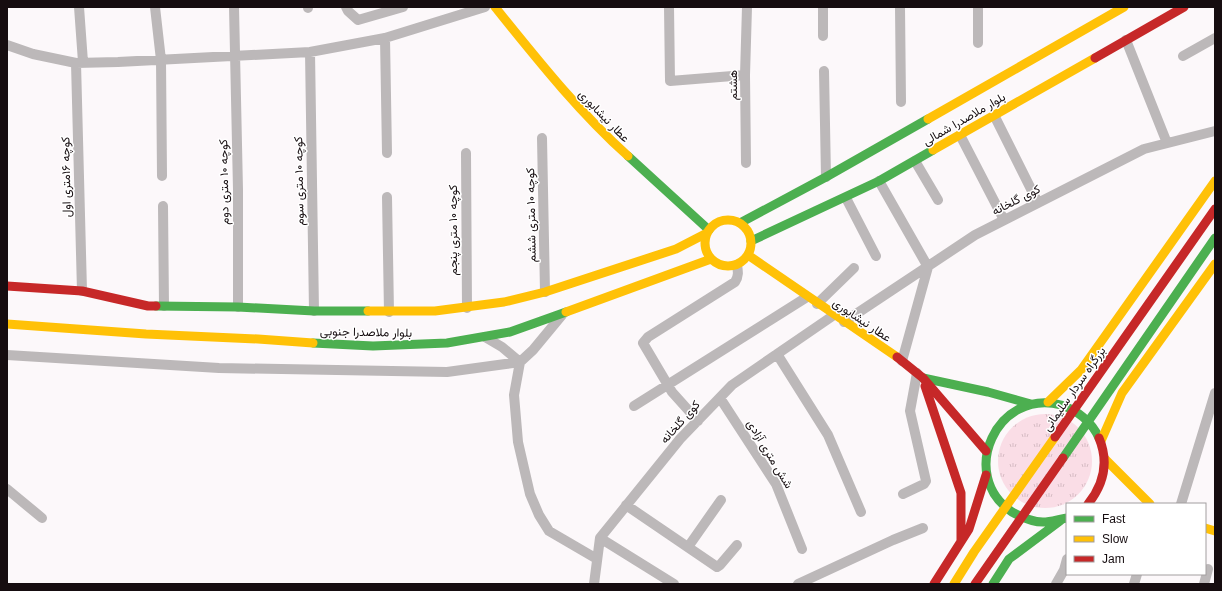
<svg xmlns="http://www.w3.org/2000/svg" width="1222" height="591" font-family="Helvetica,Vazirmatn,sans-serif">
  <defs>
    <pattern id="grass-tufts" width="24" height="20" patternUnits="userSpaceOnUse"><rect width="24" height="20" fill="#fadde6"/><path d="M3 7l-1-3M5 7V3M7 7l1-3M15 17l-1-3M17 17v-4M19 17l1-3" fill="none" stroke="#d6bcc4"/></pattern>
  </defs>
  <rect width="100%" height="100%" fill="#fcf8fa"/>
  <path fill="url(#grass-tufts)" d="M998 461a47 47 0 1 1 94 0a47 47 0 1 1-94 0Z"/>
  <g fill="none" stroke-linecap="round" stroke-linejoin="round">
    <path stroke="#bcb8b9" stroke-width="10" d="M79,7L83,62
      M155,7L161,60L162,176
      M234,7L238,190V307
      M308,7V8
      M346,7L348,11L358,20L403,7
      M669,7L670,81L745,75
      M900,7L901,102
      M823,36V7
      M385,38L387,153
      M1126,40L1167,143
      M978,43V7
      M7,45L33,54L76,63L118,62L310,52L385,38L485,7
      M310,52L314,311
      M1183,56L1215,38
      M76,63L82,291
      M824,71L826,177
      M994,115L1038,203
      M960,135L1004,220
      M542,138L545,292
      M466,153L467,308
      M915,161L938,200
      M746,163L745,75L747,7
      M879,181L928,267L902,361
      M387,197L389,312
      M846,198L876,256
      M163,206L164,306
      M817,304L854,268
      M844,322L975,235L1144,149L1215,131
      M485,337L502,347L520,362L533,350L562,315
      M777,354L828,435L861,512
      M7,355L219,368L447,372L520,362L514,395L518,442L530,494L539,515L549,531L597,559
      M720,398L776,484L802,549
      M634,406L807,297
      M698,421L672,392L643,343L648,337L735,282C739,276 738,271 737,265
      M7,489L42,518
      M903,494L924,484L926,481L910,411L917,373
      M1181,504L1215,393
      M626,505L717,567L720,565L737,545
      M600,538L674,584
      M688,547L721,500
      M594,584L600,538L680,439L732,385L834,315
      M798,584L893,540L923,528
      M1056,584L1064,570L1067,559
      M1134,584L1137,574
      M1204,584L1208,569"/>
    <path stroke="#4caf50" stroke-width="9" d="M628,156L709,230
      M740,223L826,177L928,119
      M751,241L879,181L933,150
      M156,306L238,307L314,311H368
      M313,343L373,346L447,343L510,332L566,312
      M923,378L988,392L1031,404
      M1063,458L1215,238
      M1067,518C1059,519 1051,522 1043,522C1032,522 1021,517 1012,512C957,475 997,388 1061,405C1077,410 1092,422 1099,438
      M993,584L1009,559L1060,521"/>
    <path stroke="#ffc107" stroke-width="9" d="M495,7C537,59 578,111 628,156
      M928,119L1124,7
      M933,150L1095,58
      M705 243a23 23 0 1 1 46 0a23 23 0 1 1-46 0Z
      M748,255L897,357
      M368,311H435L504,302L545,292L676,249L707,233
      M566,312L711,259
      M7,324L146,334L258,339L313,343
      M1048,402L1081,370L1215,181
      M1101,441L1122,393L1215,264
      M1105,459L1150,504
      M1205,528L1215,531
      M954,584L974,552L1055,437"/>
    <path stroke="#c62828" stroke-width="9" d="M1095,58L1184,7
      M7,286L82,291L148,306H156
      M897,357L923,378L986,451
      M925,386L961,493V540
      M1055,437L1215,209
      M1088,504C1104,484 1109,462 1099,438
      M934,584L969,529L986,475
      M975,584L1063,458"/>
  </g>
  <g text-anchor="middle" stroke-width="3" stroke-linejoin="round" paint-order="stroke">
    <g font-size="12" fill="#160d10" stroke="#fff">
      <text transform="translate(733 85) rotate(-90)" y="4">هشتم</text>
      <text transform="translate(604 116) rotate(46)" y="4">عطار نیشابوری</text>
      <text transform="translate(964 119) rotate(-30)" y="4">بلوار ملاصدرا شمالی</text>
      <text transform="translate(66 177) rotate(-91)" y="4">کوچه ۱۶متری اول</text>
      <text transform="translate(299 181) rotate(-91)" y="4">کوچه ۱۰ متری سوم</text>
      <text transform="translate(224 182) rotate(-91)" y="4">کوچه ۱۰ متری دوم</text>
      <text transform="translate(1016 200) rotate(-27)" y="4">کوی گلخانه</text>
      <text transform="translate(531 215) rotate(-91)" y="4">کوچه ۱۰ متری ششم</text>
      <text transform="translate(453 230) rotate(-90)" y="4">کوچه ۱۰ متری پنجم</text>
      <text transform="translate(862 320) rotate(34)" y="4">عطار نیشابوری</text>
      <text transform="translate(366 332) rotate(1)" y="4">بلوار ملاصدرا جنوبی</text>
      <text transform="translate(1074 389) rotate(-55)" y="4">بزرگراه سردار سلیمانی</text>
      <text transform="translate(680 422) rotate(-48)" y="4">کوی گلخانه</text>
      <text transform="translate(770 454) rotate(59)" y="4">شش متری آزادی</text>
    </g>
  </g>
  <rect width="1222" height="591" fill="none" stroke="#160d10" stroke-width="16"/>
  <rect x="1066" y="503" width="140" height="72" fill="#ffffff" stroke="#a29e9f"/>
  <rect x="1074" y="516" width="20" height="6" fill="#4caf50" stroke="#a29e9f"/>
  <text x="1102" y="523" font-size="12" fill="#160d10">Fast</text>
  <rect x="1074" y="536" width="20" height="6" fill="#ffc107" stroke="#a29e9f"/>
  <text x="1102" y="543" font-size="12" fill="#160d10">Slow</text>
  <rect x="1074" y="556" width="20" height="6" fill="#c62828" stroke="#a29e9f"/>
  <text x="1102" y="563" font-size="12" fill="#160d10">Jam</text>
</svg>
